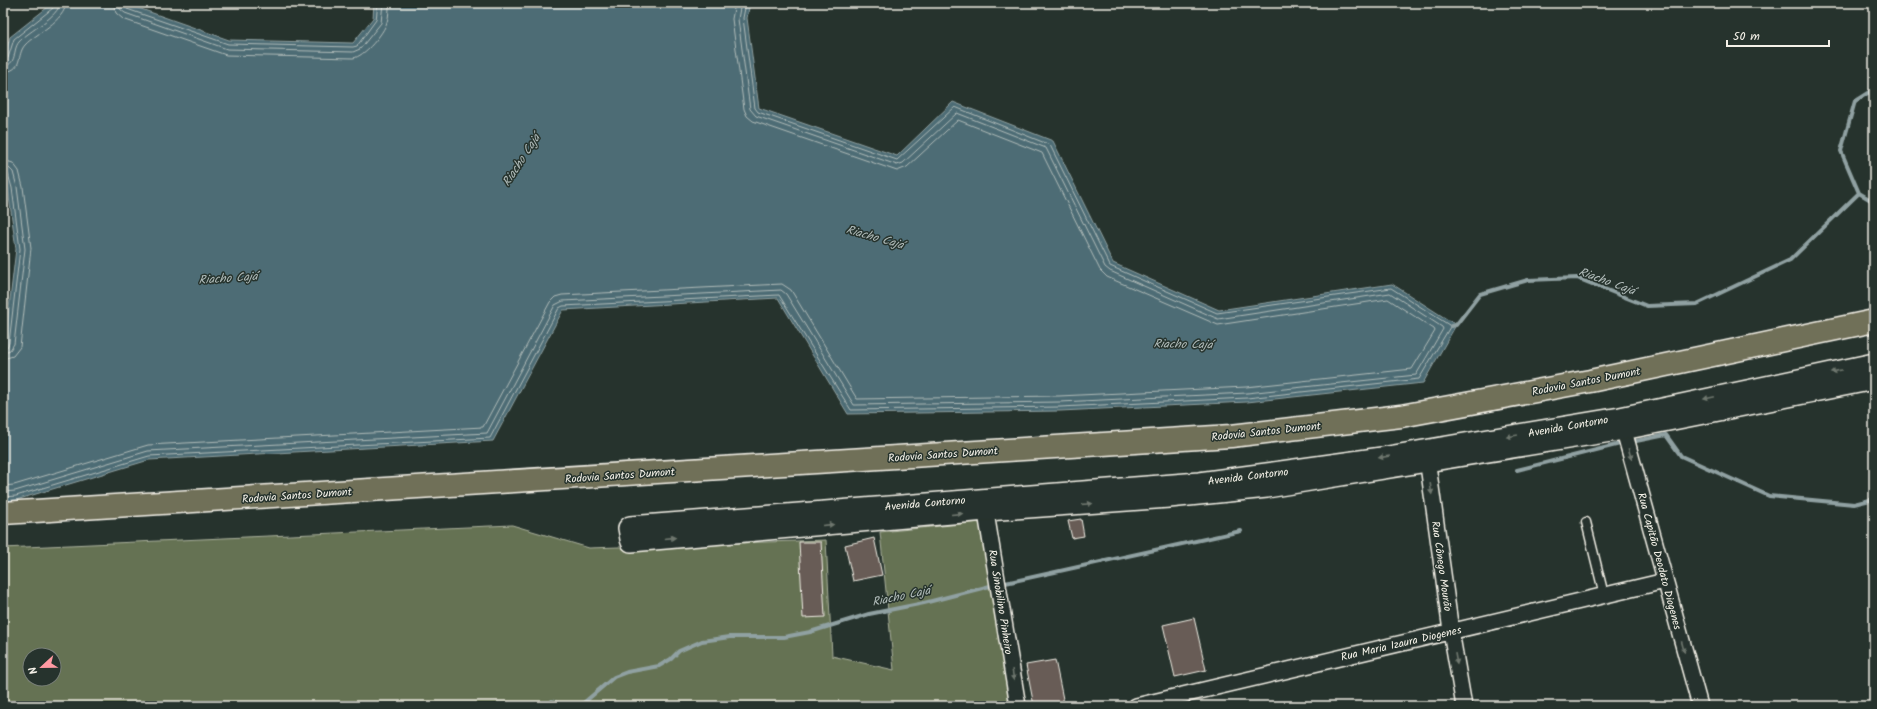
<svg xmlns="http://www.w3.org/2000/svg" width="1877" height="709" font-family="Kalam,sans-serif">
  <rect width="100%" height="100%" fill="#26332d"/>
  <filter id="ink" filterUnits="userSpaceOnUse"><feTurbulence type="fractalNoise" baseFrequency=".025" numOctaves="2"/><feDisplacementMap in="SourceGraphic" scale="8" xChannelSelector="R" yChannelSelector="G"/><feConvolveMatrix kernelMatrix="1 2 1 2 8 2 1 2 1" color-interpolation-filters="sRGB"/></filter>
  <g filter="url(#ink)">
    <path fill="#657253" stroke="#acb29e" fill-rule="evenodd" d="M982,522L1011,706H3V548L512,525L589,548L826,540L832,656L894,670L880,532ZM30,655H54V679H30Z"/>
    <path fill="#4d6c74" stroke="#90a1a2" d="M53,3L127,4L229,40L353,43L373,18L374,3H750L747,18L759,108L897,156L953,102L1053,141L1113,263L1219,310L1392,284L1456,325L1423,383L1247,402L1060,411L848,414L778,298L563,310L493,441L149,460L16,500L3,501V347L5,342L16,249L8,189L3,168V63L10,37Z"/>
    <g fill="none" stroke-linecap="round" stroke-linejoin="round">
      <path stroke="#b1bcba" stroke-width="1" d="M113,3L116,13L123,19L226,55L353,58C364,57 384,33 387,22C389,16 389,9 389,3
        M119,3L120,9L125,13L227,49L353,52L360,49L381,23L383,3
        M124,3L127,9L228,44L353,47L357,46L376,20L378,3
        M3,61L8,58L14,39L53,8L55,3
        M3,66C18,65 12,50 19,42C28,31 59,17 60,3
        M3,72C24,71 16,55 25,45C36,33 65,21 66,3
        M3,160L13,163L19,171L23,187L31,248L20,347L13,356L3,359
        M3,166L9,168L13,172L17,187L25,249L14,344L10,350L3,353
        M3,171L8,174L12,188L20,249L9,343L7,347L3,348
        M3,486L14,485L148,445L483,427L550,302L555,297L562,295L782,284L791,290L857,399L1059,396L1246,387L1412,369L1435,331L1434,329L1388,299L1218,325L1107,277L1100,270L1042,153L958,120L907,167L897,171L753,121L747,116L744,109L732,19L735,3
        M3,492L15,491L148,451L487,433L555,305L563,301L781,290L786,294L854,405L1060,402L1247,393L1416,375L1443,329L1442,327L1390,293L1218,319L1110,271L1105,267L1046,148L957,113L903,163L897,165L756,116L750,109L738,19L741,3
        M3,497L16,496L149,456L490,438L559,308L563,306L779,295L851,410L1060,407L1247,398L1419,379L1450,327L1449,325L1391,288L1217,313L1110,266L1050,145L955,107L897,160L758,112L755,108L743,18L746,3"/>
      <path stroke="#90a1a2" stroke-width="4" d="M1874,89L1855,101L1841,151L1859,193L1874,202
        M1451,326L1456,325L1480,294L1528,280L1577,278L1647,306L1697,304L1790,260L1859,193
        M1631,442L1666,435L1681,456L1769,496L1854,504L1874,499
        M1517,470L1624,443
        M1001,584L1241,531
        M549,706L552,701L565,706
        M580,706L614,677L627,672L659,666L671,659L679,651L702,641L730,637H784L810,632L869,614L924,603L994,585"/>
    </g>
    <path fill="#685c56" stroke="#f4f1e8" d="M1081,519L1084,536L1072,538L1068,521Z
      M874,538L882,575L853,581L845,545Z
      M799,542H821L825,617L803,618Z
      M1194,618L1206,670L1175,677L1163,625Z
      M1055,660L1064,704L1034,706L1026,665Z"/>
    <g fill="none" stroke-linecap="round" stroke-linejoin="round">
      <g stroke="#f4f1e8" stroke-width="11">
        <path id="service" d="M1586,522L1604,595"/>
      </g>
      <g stroke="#f4f1e8" stroke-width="18">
        <path id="minor" d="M1621,420L1700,706
          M1426,451L1451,631L1464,706
          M984,501L1018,706
          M1136,706L1665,581"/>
      </g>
      <g stroke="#f4f1e8" stroke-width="22">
        <path id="tertiary" d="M1874,363L1620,417L1382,457L1259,474L1199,482L630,526L628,528L630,539L631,542L986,511L1169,498L1267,488L1623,430L1874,380"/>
      </g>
      <g stroke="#f4f1e8" stroke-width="25">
        <path id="trunk" d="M3,513L1231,436L1401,416L1590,381L1874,321"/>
      </g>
      <use href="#service" stroke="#26332d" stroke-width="8"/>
      <use href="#minor" stroke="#26332d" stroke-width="15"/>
      <use href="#tertiary" stroke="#26332d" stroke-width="19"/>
      <use href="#trunk" stroke="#706f59" stroke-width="22"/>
    </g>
    <defs><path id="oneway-solid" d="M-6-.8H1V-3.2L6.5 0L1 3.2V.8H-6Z"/></defs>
    <g fill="#6e766e">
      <use href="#oneway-solid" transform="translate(1836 371) rotate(168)"/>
      <use href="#oneway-solid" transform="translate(1709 398) rotate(168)"/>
      <use href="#oneway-solid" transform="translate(1512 436) rotate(170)"/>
      <use href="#oneway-solid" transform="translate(1630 454) rotate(74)"/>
      <use href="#oneway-solid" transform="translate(1384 457) rotate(171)"/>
      <use href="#oneway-solid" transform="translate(1431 489) rotate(82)"/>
      <use href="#oneway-solid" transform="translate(1087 504) rotate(-4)"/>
      <use href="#oneway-solid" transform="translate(957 514) rotate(-5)"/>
      <use href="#oneway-solid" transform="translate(828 525) rotate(-5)"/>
      <use href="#oneway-solid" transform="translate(670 538) rotate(-5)"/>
      <use href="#oneway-solid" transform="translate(1683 647) rotate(75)"/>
      <use href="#oneway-solid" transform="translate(1456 659) rotate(80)"/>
      <use href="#oneway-solid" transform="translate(1013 675) rotate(81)"/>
    </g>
  </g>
  <g text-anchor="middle" stroke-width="3" stroke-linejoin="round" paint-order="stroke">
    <g font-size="11" fill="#f4f1e8" stroke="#26332d">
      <text transform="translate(1586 381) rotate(-11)" y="4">Rodovia Santos Dumont</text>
      <text transform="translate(1568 426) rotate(-10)" y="4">Avenida Contorno</text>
      <text transform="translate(1266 431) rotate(-6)" y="4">Rodovia Santos Dumont</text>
      <text transform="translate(943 454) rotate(-4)" y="4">Rodovia Santos Dumont</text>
      <text transform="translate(620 475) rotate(-4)" y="4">Rodovia Santos Dumont</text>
      <text transform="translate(1248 476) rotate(-7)" y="4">Avenida Contorno</text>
      <text transform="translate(297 495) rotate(-4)" y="4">Rodovia Santos Dumont</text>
      <text transform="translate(925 503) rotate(-5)" y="4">Avenida Contorno</text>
      <text transform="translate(1660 561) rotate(75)" y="4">Rua Capitão Deodato Diogenes</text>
      <text transform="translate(1442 566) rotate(82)" y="4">Rua Cônego Mourão</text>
      <text transform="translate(1001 602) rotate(81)" y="4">Rua Sinobilino Pinheiro</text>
      <text transform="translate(1401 643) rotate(-13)" y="4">Rua Maria Izaura Diogenes</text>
    </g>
    <g font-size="12" font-style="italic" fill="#b1bcba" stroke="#26332d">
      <text transform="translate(521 160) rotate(-57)" y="4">Riacho Cajá</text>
      <text transform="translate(875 237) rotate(16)" y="4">Riacho Cajá</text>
      <text transform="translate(228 278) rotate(-4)" y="4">Riacho Cajá</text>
      <text transform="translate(1607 281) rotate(20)" y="4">Riacho Cajá</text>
      <text transform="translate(1183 344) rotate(1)" y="4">Riacho Cajá</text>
      <text transform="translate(901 596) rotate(-12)" y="4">Riacho Cajá</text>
    </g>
  </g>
  <rect width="1877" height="709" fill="none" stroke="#26332d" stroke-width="16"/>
  <rect x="8" y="8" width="1861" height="693" fill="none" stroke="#f4f1e8" stroke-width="1.5" filter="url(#ink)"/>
  <g transform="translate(42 667) rotate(248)"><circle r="19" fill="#26332d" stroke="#787f78"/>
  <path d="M0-3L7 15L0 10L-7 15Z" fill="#ff9aa2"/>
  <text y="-6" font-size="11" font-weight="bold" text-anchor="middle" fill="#f4f1e8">N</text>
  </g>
  <path d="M1727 40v6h102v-6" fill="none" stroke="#f4f1e8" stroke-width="2"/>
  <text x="1733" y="40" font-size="12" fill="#f4f1e8" stroke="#26332d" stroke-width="3" paint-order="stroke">50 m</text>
</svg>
